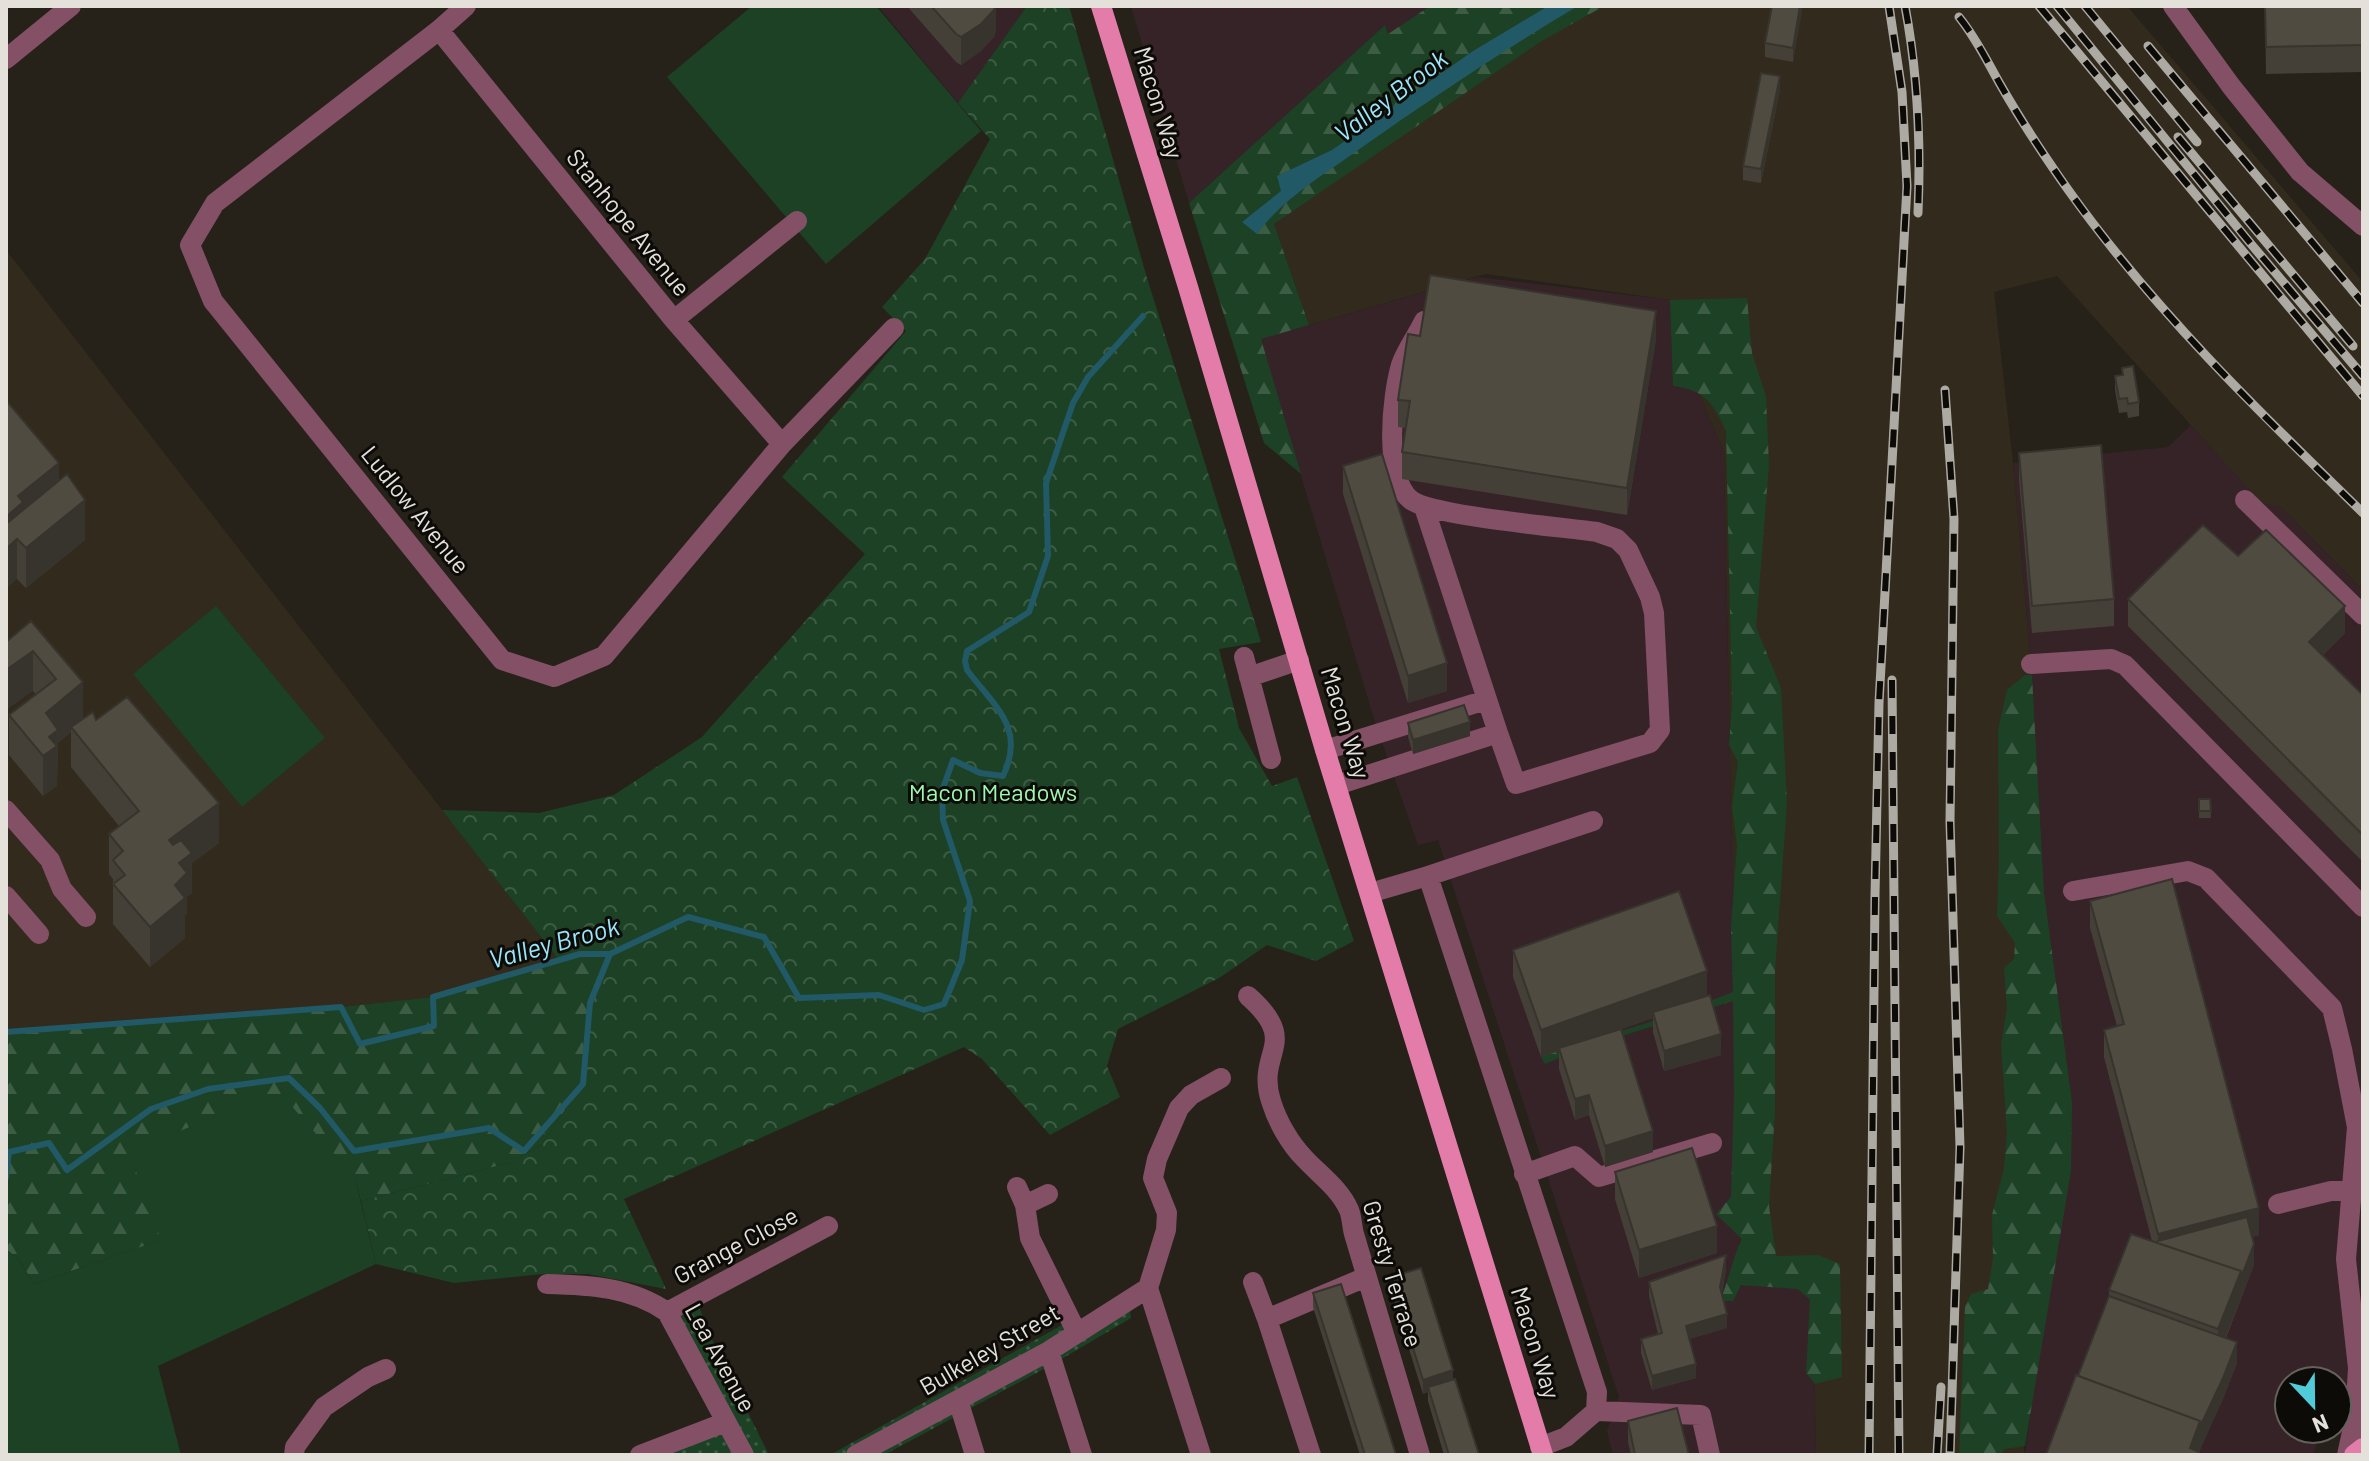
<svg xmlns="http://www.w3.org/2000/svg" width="2369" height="1461" font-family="Barlow,sans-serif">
  <defs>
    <pattern id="grass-dots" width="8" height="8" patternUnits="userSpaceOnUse" patternTransform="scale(2)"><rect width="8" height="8" fill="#1c4125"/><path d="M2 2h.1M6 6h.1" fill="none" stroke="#3d5c44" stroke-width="1.8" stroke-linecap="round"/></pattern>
    <pattern id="forest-firs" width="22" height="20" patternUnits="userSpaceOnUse" patternTransform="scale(2)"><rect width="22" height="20" fill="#1c4125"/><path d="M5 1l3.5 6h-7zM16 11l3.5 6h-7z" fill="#3d5c44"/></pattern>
    <pattern id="park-crowns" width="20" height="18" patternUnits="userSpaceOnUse" patternTransform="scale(2)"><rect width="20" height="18" fill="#1c4125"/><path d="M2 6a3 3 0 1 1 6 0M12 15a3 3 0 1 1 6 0" fill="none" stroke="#3d5c44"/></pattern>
  </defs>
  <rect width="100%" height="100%" fill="#262219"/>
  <path fill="#362328" d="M878,6H1027L958,103Z
    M1131,6H1430L1388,34L1385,25L1189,203Z
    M1477,277L1670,300L1673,386L1697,390L1724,452L1740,1270L1813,1276L1816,1455H1613L1607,1431L1619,1397L1438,840L1418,845L1374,719L1260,339Z
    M2191,425L2260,501L2281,507L2363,590V1393L2337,1403V1381H2289V1429H2322L2313,1455H2025L2072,1102L2044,892L2032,675L2013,463L2168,447Z"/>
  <path fill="#322a1c" d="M1598,6H2127L2363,282V590L2281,507L2260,502L2057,276L1994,292L2013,463L2032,675L2044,892L2072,1102L2023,1444L2025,1455H1816L1813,1276L1740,1270L1724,452L1697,390L1673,386L1670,300L1486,274L1309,325L1274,224L1465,83Z
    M6,250L559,960L433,997L341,1007L6,1032Z"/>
  <path fill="url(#grass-dots)" d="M695,1297L714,1344L769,1455H641L726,1422L667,1312Z
    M1128,1300L1131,1318L1053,1364L884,1455H830L1071,1320L1076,1331Z"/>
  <path fill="url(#forest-firs)" d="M1430,6H1604L1540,42L1274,224L1309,325L1261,339L1301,474L1264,443L1189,203L1385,25L1388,34Z
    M1747,298L1752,353L1766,396L1769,465L1756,627L1781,688L1787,802L1775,971V1111L1769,1206L1776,1256L1819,1255L1840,1264L1842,1377L1815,1384L1806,1373L1810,1300L1798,1289L1741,1285L1733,1301H1720C1729,1280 1732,1259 1742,1239L1716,1214L1731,1197L1734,1094L1733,1001L1577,1050L1545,1064L1541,1057L1564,1046L1598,1038L1679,1013L1733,992L1731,927L1737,845L1732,807L1738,762L1729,745L1732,704L1726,431C1713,403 1705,390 1673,386L1670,300Z
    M2025,675H2032L2044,892L2072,1102L2071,1171L2025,1446L2005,1449L2000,1455H1959L1965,1306L1971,1294L1988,1289L1993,1258L1992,1215L2004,1168L2007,1133L2001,1045L2007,1008L2004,968L2014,959L2015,943L1997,916L1999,856L1998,730L2007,690Z
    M580,954H610L590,1003L583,1084L541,1145L509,1163L361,1201L355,1178L162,1240L34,1284L19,1260L6,1249V1032L341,1007L433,997Z"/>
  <path fill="url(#park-crowns)" d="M1027,6H1069L1147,278L1261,642L1219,649L1239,728L1272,786L1297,777L1354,941L1316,961L1267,945L1219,978L1118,1029L1107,1066L1120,1097L1050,1135L982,1059L964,1047L624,1199L666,1289L588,1274H543L454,1283L376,1264L361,1201L509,1163L541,1145L583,1084L589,1012L609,954H580L559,960L442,810L539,813L614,795L702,737L865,554L782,477L906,331L882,307L925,259L990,139L958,103Z"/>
  <path fill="#1c4125" d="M752,6H876L981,131L826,264L667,77Z
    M216,606L325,738L242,807L133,674Z
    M281,1094L355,1178L376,1264L158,1366L181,1455H6V1249L19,1260L34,1284L161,1240L129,1152L250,1102Z"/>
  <path fill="#215967" d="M1548,6H1578C1504,50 1432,98 1361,148C1325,174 1283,198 1257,234L1242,222L1281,191L1277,176L1332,150L1473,51Z"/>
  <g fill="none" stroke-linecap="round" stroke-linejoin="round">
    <path stroke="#215967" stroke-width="6" d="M6,1032L341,1007L360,1044L434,1026L433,997L580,954H610L688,917L764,937L799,998L879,995L924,1010L944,1004L962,960L970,901L943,820L942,791L953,760L980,773L1003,776C1026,728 995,707 967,670L965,661L967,651L1029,612L1048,556L1046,483L1073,403L1088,377L1143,316
      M6,1178L9,1152L49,1143L67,1170L151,1109L208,1089L289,1078L320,1108L354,1151L489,1128L524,1151L583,1084L590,1003L610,954"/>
    <path stroke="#835066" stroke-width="20" d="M466,6L439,30L215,203L190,245L213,301L502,660L554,677L604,656L782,444L894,328
      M2173,6L2231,86L2300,172L2363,226
      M439,30L674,320L782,444
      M6,59L71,6
      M674,320L797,221
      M1424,321C1417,336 1406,350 1401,365C1392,395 1383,479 1411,500C1432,516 1562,527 1597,532L1617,539L1628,550L1650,597L1654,613L1660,730L1650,743L1516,784L1498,733
      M2245,500L2363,615
      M1244,657L1271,759
      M2031,664L2111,659L2125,665L2363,907
      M1249,677L1299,660
      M1325,750L1486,700
      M1337,785L1498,733L1424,507
      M6,810L50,860L62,889L86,917
      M1428,876L1593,821
      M2073,891L2188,871L2206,878L2332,1008L2342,1049L2357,1127L2346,1259L2358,1368L2355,1418L2347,1455
      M1370,893L1428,876L1597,1392L1596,1411L1566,1437L1540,1447
      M6,896L39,934
      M1248,996C1302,1044 1255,1051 1271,1101C1277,1121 1290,1144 1305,1159C1320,1175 1340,1189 1349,1210C1352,1217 1352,1227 1354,1234L1420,1455
      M1524,1174L1575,1156L1599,1177L1712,1143
      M1017,1187L1025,1205L1030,1238L1076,1331
      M2278,1204L2331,1191H2351
      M1025,1205L1048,1194
      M1253,1282L1267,1319
      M547,1284C590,1285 631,1287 667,1312L744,1455
      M667,1312L828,1226
      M1049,1351L1082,1455
      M958,1400L975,1455
      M1596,1411L1701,1415L1710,1455
      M294,1455L295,1447L324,1407L368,1377L386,1369
      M640,1455L726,1422
      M856,1455L1049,1351L1148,1288
      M1201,1455L1148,1288L1166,1230L1167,1213L1153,1178L1157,1159L1179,1108L1191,1095L1221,1078
      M1311,1455L1267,1319L1366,1277"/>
    <path stroke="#e47caa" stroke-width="20" d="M1101,6L1188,287L1325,750L1543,1455
      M2354,1455L2363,1448"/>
    <g stroke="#adaaa3" stroke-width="9">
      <path id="rail" d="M1905,6C1918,75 1921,143 1918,213
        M2039,6L2363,396
        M2057,6L2251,244L2363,376
        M2085,6L2197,142
        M1959,17C1976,38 1987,61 2000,84C2021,121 2045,157 2069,191C2154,310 2259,412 2363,513
        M2148,46L2363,303
        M2178,137L2353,346
        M1945,390L1954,519L1950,822L1960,1147L1950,1455
        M1892,680L1899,1455
        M1869,1455L1875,896L1879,703L1907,186L1902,92L1889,6
        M1937,1455L1941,1387"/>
    </g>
    <use href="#rail" stroke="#0d0b08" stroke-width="6" stroke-dasharray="18" stroke-linecap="butt"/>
  </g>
  <path fill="#444038" d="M907,6H996V30L994,37L981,51L961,65L956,62Z
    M1802,6L1793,62L1765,57V43Z
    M2265,6H2363V72L2266,74Z
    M1780,90L1761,183L1743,180V166Z
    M1420,336L1656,339L1627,515L1402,479V452L1406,428L1398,427V400Z
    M2122,368L2139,402V416L2128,418L2127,412L2119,413L2115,390V376L2122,375Z
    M6,400L59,481L85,540L26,588L17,579Z
    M2019,453L2114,599V626L2032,633L2019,480Z
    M1343,466L1447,691L1408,703L1343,494Z
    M2238,556L2345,633L2323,655L2363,695V862L2128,626V599Z
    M31,621L83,719L96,720L219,843L192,863V893L187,897V913L185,915V938L150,967L113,924V879L109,874V834L119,826L71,767V732L58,743L57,786L43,796L9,755V715L36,695L33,691Z
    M1408,723L1470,736L1413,754L1408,737Z
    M2199,799H2210L2211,818H2199Z
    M2090,901L2259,1235L2252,1237L2254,1265L2226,1338L2237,1363L2223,1399L2200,1448L2199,1455L2078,1376L2109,1296V1290L2152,1241L2104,1057V1030L2117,1026L2090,928Z
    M1513,950L1707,996L1721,1055L1664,1071L1653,1032V1018L1621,1029L1653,1152L1605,1167L1589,1115L1575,1120L1559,1069V1051L1541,1057L1513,977Z
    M1615,1172L1717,1253L1639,1278L1615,1199Z
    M1726,1269L1722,1293L1727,1328L1689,1339L1696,1378L1652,1390L1641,1353V1339L1658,1334L1649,1296V1282Z
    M1391,1277L1453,1380L1479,1455H1444L1428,1401V1392L1423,1394L1391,1291Z
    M1313,1293L1396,1455H1360L1313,1307Z
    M1628,1421L1689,1455H1631L1628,1442Z"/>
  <path fill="#37342e" d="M996,6V30L994,37L981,51L961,65V37Z
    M1800,6H1802V12L1793,62V48Z
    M1780,76V90L1761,183V169Z
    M1656,311V339L1627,515V488Z
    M59,463V490L6,544V517L18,496Z
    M85,500V540L26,588V548Z
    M17,539V579L6,589V549Z
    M2345,606V633L2309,669V642Z
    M33,651V691L6,710V670Z
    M1447,663V691L1408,703V676Z
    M83,682V722L71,727V732L58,743L57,786L43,796V756L46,713Z
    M1470,722V736L1413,754V740Z
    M219,803V843L192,863V893L187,897V913L185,915V938L150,967V927L169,840Z
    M1707,971V999L1653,1012V1018L1560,1051L1559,1048V1051L1541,1057V1030Z
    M1721,1034V1055L1664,1071V1051Z
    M1589,1095V1115L1575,1120V1099Z
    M1653,1131V1152L1605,1167V1146Z
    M2259,1208V1235L2178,1256L2158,1249V1234Z
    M1717,1226V1253L1639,1278V1250Z
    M2254,1244V1265L2218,1356V1329L2241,1271Z
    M1726,1255V1269L1720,1301V1287Z
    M1727,1314V1328L1686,1340V1326Z
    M2237,1342V1363L2223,1399L2198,1455L2190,1448L2200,1421Z
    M1696,1364V1378L1652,1390V1376Z
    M1453,1370V1384L1428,1387V1392L1423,1394V1380Z"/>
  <path fill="#4f4b41" stroke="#37342e" stroke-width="2" d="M931,6H996L994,10L981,24L961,37L956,34Z
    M1772,6H1800L1793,48L1765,43Z
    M2265,6H2363V45L2266,47Z
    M1761,73L1780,76L1761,169L1743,166Z
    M1430,275L1656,311L1627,488L1402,452L1410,401L1398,400L1408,334L1420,336Z
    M2133,366L2139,402L2128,404L2127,398L2119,399L2115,376L2123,375L2122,368Z
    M6,400L59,463L18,496L23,502L6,517Z
    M2101,445L2114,599L2032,606L2019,453Z
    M1382,454L1447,663L1408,676L1343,466Z
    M67,474L85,500L26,548L17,539L6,549V524Z
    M2203,525L2238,556L2266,530L2345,606L2309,642L2363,695V835L2128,599Z
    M31,621L83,682L46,713L58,730L49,737L57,746L43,756L9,715L56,679L33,651L6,670V642Z
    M127,697L219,803L169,840L173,845L181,840L192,853L179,863L187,873L175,885L185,898L150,927L113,884L125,875L113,860L123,851L109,834L139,811L71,727L93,712L96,720Z
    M1464,705L1470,722L1413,740L1408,723Z
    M2199,799H2210L2211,811H2199Z
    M2172,879L2259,1208L2158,1234L2104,1030L2124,1024L2090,901Z
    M1679,891L1707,971L1541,1030L1513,950Z
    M1710,995L1721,1034L1664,1051L1653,1012Z
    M1621,1029L1653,1131L1605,1146L1589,1095L1575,1099L1559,1048Z
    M1692,1148L1717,1226L1639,1250L1615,1172Z
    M2247,1217L2254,1244L2241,1278V1271L2157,1243L2158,1241Z
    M2131,1234L2241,1271L2218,1329L2109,1290Z
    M1726,1255L1720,1287L1727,1314L1686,1326L1696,1364L1652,1376L1641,1339L1662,1333L1649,1282Z
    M1421,1268L1453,1370L1423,1380L1391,1277Z
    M1341,1284L1396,1455H1365L1313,1293Z
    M2109,1296L2237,1342L2223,1378L2200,1427V1421L2078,1376Z
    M2076,1375L2200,1421L2190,1448L2199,1452L2198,1455H2046Z
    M1455,1379L1479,1455H1449L1428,1387Z
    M1677,1408L1689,1455H1635L1628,1421Z"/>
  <g text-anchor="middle" stroke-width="6" stroke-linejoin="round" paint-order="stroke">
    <g font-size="24" fill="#e4e1db" stroke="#0d0b08">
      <text transform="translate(1158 103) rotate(73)" y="8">Macon Way</text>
      <text transform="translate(628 223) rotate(51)" y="8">Stanhope Avenue</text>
      <text transform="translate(415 510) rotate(51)" y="8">Ludlow Avenue</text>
      <text transform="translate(1345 723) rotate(73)" y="8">Macon Way</text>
      <text transform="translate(736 1246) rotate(-28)" y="8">Grange Close</text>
      <text transform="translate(1392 1274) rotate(73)" y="8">Gresty Terrace</text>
      <text transform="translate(1535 1343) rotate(73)" y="8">Macon Way</text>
      <text transform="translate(990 1350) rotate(-30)" y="8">Bulkeley Street</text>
      <text transform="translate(720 1358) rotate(61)" y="8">Lea Avenue</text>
    </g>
    <g font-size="24" fill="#9df9b0" stroke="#0d0b08">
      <text x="993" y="801">Macon Meadows</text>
    </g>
    <g font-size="26" font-style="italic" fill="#9ae6fb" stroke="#0d0b08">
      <text transform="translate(1391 96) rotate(-37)" y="9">Valley Brook</text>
      <text transform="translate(554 943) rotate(-15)" y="9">Valley Brook</text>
    </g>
  </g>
  <rect width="2369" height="1461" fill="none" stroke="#e4e1db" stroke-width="16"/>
  <g transform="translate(2313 1405) rotate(158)"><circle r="38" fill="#0d0b08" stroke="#63615c" stroke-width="2"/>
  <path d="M0-6L14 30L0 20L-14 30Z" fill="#52cbd9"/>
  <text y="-12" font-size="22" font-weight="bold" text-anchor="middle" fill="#e4e1db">N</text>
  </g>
</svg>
